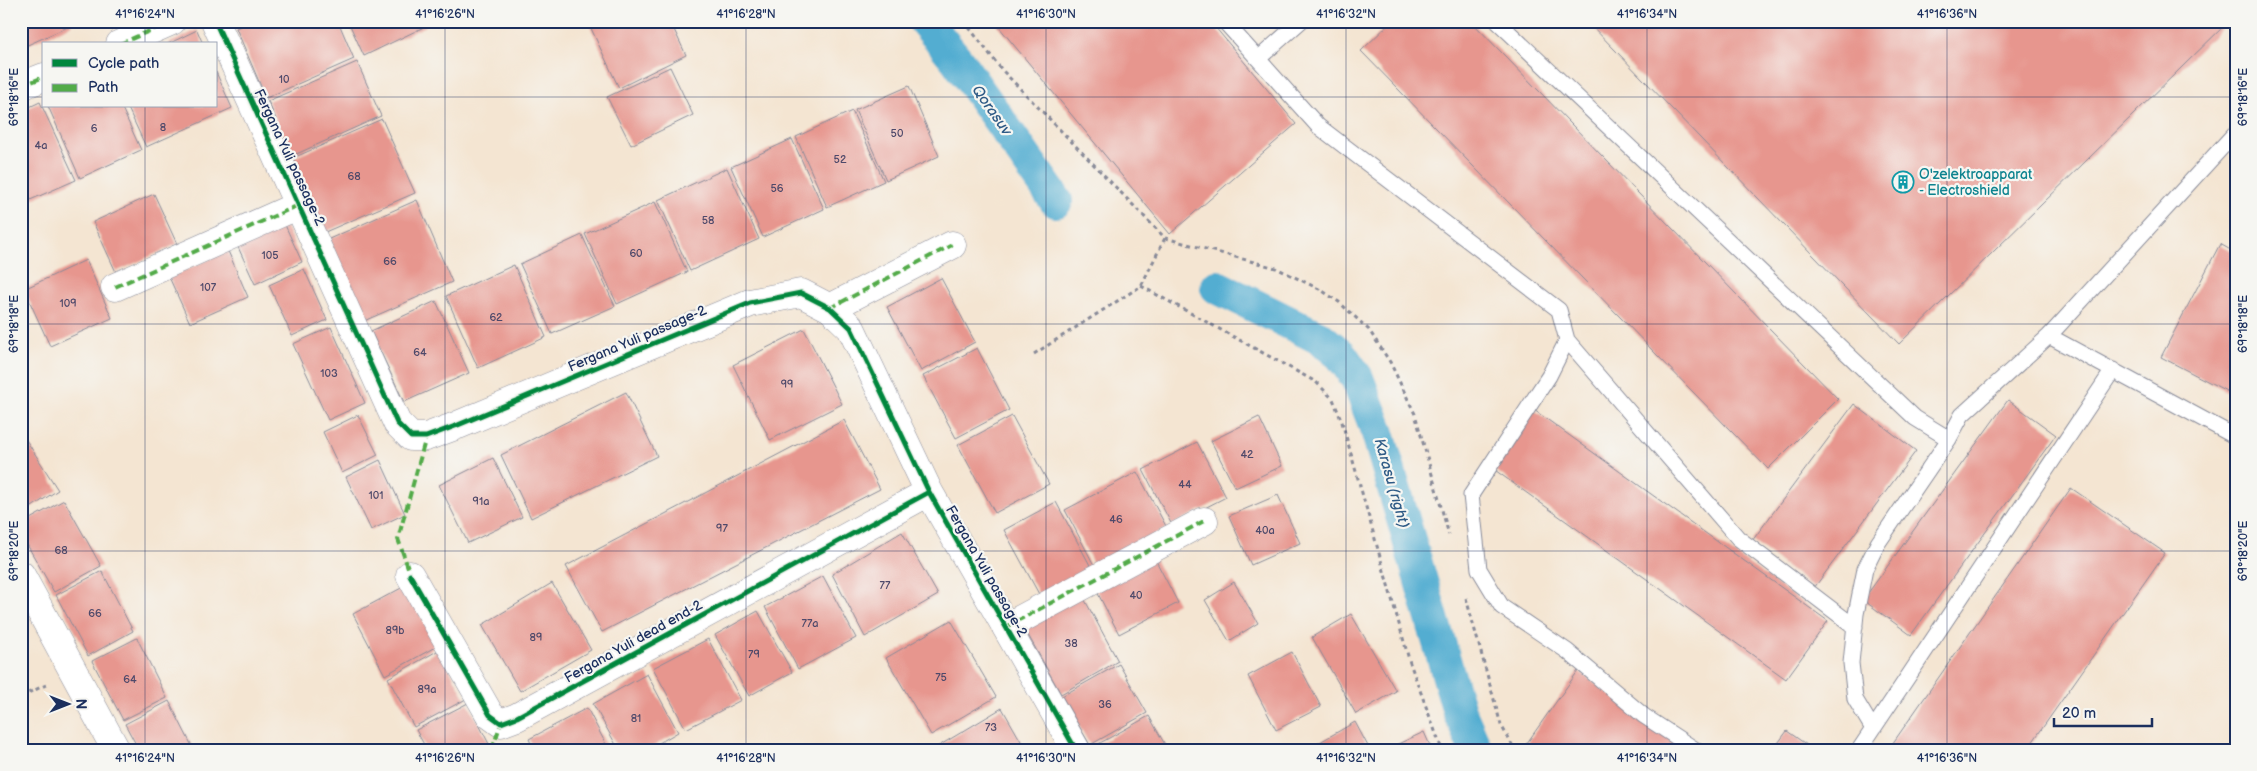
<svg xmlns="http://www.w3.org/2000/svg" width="2257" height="771" font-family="'Balsamiq Sans',sans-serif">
  <rect width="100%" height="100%" fill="#f6f6f2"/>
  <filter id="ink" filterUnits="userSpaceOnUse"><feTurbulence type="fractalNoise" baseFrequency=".02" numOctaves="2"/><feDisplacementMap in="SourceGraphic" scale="10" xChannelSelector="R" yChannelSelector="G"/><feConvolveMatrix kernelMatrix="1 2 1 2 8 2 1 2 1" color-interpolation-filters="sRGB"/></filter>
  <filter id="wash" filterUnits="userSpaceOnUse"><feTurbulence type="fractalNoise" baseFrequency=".0096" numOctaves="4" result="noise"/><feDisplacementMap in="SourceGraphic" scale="20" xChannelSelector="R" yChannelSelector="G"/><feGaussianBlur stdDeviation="1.12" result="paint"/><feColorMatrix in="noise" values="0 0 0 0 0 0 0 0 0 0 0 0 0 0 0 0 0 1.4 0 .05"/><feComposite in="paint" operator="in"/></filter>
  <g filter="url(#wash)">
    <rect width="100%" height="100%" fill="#f4e5d2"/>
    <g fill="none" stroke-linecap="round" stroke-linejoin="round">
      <path stroke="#53add1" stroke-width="34" d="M925,21L957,60L1056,201
        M1217,287L1320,338L1341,355L1357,378L1377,430L1459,711L1476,750"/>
    </g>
    <g id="blocks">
      <path fill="#e7968e" d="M21,21H71L72,25L21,48Z
        M252,21H338L354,59L266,98L236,28Z
        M348,21H424L426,26L364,56Z
        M590,21H670L686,55L619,88L588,22Z
        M994,21H1210L1296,124L1170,234Z
        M1392,21H1471L1838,399L1768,469L1361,51Z
        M1587,21H2229L1899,344Z
        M197,30L203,44H168Z
        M357,62L381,116L292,156L268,101Z
        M670,67L693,115L631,145L607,97Z
        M216,72L232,108L146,147L127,106H216Z
        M909,86L939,156L886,180L855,110Z
        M40,102L76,180L21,204V111Z
        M48,106H121L141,150L80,178Z
        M852,111L884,181L827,207L796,137Z
        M382,119L415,193L325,232L293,158Z
        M792,139L824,209L763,237L731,167Z
        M727,168L759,239L690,271L658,200Z
        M154,194L177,244L116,272L93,222Z
        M417,200L452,282L364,321L329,239Z
        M655,202L687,272L617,304L585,234Z
        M285,225L302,262L255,284L238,247Z
        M582,235L615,306L552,334L520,264Z
        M2220,244L2236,253V396L2161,357Z
        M228,251L248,297L190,323L169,277Z
        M86,260L112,318L50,346L24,289Z
        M514,265L546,337L478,368L446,296Z
        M304,269L327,320L292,336L269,285Z
        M941,278L975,342L921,371L887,307Z
        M436,301L469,373L404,402L371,331Z
        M331,327L365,403L328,420L293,344Z
        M804,329L842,404L770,440L733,365Z
        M977,348L1009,410L956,438L923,376Z
        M626,392L657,456L531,518L501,455Z
        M2008,400L2056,435L1911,635L1863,600Z
        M1854,404L1916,451L1814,588L1752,541Z
        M1534,410L1828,621L1786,679L1492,468Z
        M358,415L378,455L342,473L323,432Z
        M1012,416L1049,484L995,513L958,445Z
        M1259,417L1282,466L1235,488L1211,441Z
        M844,420L880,489L602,632L566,566Z
        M21,432L58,490L21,514Z
        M1197,442L1226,497L1172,525L1143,470Z
        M493,458L522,517L468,543L439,485Z
        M380,460L405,514L371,530L346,477Z
        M1137,472L1167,528L1095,567L1065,510Z
        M2071,488L2165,553L2027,750H1888Z
        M1278,495L1300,543L1251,565L1229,516Z
        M64,500L101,566L54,592L21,534V524Z
        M1056,502L1092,569L1040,596L1004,530Z
        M902,532L938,595L865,637L832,574Z
        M1153,555L1178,603L1119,634L1094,586Z
        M102,571L133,631L88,656L56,595Z
        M823,576L856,638L798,669L765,607Z
        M1234,582L1258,623L1229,641L1205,600Z
        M552,583L591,650L520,691L482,625Z
        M405,586L437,646L385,675L353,614Z
        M1081,593L1118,661L1061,694L1023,626Z
        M758,611L792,672L749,696L715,635Z
        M1351,614L1396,691L1356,714L1312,637Z
        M951,620L996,697L931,735L886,658Z
        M137,638L167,698L123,720L92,661Z
        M708,639L741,700L686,729L653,668Z
        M439,650L466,699L414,727L388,678Z
        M1292,652L1321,707L1276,730L1248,676Z
        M1119,664L1147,713L1090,745L1062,696Z
        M1578,671L1687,750H1522Z
        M647,674L678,732L647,750H619L593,704Z
        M169,701L194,750H139L125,724Z
        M468,703L489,744L478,750H427L416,730Z
        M587,708L609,750H534L529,739Z
        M1002,708L1026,750H939L937,747Z
        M1149,716L1168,750H1092L1091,748Z
        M1355,722L1370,750H1306Z
        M1787,731L1807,745L1804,750H1773Z
        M1424,732L1432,750H1385Z"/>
    </g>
  </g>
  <g filter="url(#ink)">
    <use href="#blocks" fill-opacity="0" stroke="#888a98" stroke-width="1"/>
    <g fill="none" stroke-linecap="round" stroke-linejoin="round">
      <g stroke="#888a98" stroke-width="17">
        <path id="lane" d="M1224,21L1318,126L1559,310L1567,340L1549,376L1471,495L1479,569L1502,607L1567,651L1644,716L1696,750
          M1497,21L1915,418L1949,439
          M1258,59L1301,21
          M2049,336L2236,437
          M1567,340L1738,538L1855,627
          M1873,729L1855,699L1851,663L1856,614L1865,569L1878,543L1949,439L1962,415L2049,336L2236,132
          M1859,750L2113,370"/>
      </g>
      <g stroke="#888a98" stroke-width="29">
        <path id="street" d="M215,21L397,423L411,437H426L458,425L750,303L801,293L830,308L851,328L929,492L1076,750
          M120,44L172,21
          M21,86L44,77
          M115,287L299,205
          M830,308L952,245
          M21,575L116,750
          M410,575L490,715L501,723L517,717L929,492
          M1006,627L1204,521"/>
      </g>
      <path stroke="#888a98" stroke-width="3" stroke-dasharray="4 4" stroke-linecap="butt" d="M964,21L1002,70L1165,238L1276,268L1321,290L1339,302L1369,330L1390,362L1415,414L1449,535
        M1141,286L1316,382L1333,399L1342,422L1410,663L1442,750
        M1034,354L1141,286L1165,238
        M1466,598L1501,725L1515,750
        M21,696L46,685"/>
      <use href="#lane" stroke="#fff" stroke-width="15"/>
      <use href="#street" stroke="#fff" stroke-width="28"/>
      <path stroke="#52ab49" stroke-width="4" stroke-dasharray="8 4" stroke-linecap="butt" d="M120,44L172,21
        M21,86L44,77
        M115,287L299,205
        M830,308L952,245
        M412,579L398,539L426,437
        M1006,627L1204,521
        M492,750L501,723"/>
      <g stroke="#f6f6f2" stroke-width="8">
        <path id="cycleway" d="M215,21L397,423L411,437H426L458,425L750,303L801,293L830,308L851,328L929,492L1076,750
          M410,575L490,715L501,723L517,717L929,492"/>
      </g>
      <use href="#cycleway" stroke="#00873e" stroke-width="5"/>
    </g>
  </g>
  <path fill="none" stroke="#1b2f5e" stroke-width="1" stroke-opacity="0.45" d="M145,21V44M445,21V750M746,21V750M1046,21V750M1346,21V750M1647,21V750M1947,21V750M21,97H44M216,97H2236M145,106V750M21,324H2236M21,551H2236"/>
  <defs>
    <g id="building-ring" transform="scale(1.125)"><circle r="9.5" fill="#f6f6f2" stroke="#0f9aa8" stroke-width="1.5"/><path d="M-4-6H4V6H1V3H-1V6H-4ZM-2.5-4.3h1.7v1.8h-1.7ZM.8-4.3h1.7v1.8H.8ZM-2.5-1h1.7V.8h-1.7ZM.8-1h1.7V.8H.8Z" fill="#0f9aa8"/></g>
  </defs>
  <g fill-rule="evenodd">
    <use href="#building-ring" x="1903" y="182"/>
  </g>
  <g text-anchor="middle" stroke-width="4.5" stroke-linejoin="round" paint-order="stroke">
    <g font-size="11" fill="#4e496a">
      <text x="284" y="83">10</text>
      <text x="163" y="131">8</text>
      <text x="94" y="132">6</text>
      <text x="897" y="137">50</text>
      <text x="41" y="149">4a</text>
      <text x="840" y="163">52</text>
      <text x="354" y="180">68</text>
      <text x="777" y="192">56</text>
      <text x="708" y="224">58</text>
      <text x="636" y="257">60</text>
      <text x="270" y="259">105</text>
      <text x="390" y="265">66</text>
      <text x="208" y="291">107</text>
      <text x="68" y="307">109</text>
      <text x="496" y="321">62</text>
      <text x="420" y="356">64</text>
      <text x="329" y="377">103</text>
      <text x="787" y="388">99</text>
      <text x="1247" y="458">42</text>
      <text x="1185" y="488">44</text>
      <text x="376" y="499">101</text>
      <text x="481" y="505">91a</text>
      <text x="1116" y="523">46</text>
      <text x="722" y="532">97</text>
      <text x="1265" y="534">40a</text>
      <text x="61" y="554">68</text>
      <text x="885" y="589">77</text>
      <text x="1136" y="599">40</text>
      <text x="95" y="617">66</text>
      <text x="810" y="627">77a</text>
      <text x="395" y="634">89b</text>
      <text x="536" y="641">89</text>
      <text x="1071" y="647">38</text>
      <text x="754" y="658">79</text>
      <text x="941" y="681">75</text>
      <text x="130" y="683">64</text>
      <text x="427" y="693">89a</text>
      <text x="1105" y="708">36</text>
      <text x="636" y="722">81</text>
      <text x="991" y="731">73</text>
    </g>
    <g font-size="14" fill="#1b2f5e" stroke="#f6f6f2">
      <text transform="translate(290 157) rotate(65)" y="5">Fergana Yuli passage-2</text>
      <text transform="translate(637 338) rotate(-23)" y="5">Fergana Yuli passage-2</text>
      <text transform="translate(987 571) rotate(60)" y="5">Fergana Yuli passage-2</text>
      <text transform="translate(633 641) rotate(-29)" y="5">Fergana Yuli dead end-2</text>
    </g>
    <g font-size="14" fill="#0d838f" stroke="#f6f6f2" text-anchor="start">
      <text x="1919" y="179">O'zelektroapparat<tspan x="1919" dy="16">- Electroshield</tspan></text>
    </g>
    <g font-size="15" font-style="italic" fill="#2f5b86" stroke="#f6f6f2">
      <text transform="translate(992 110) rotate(55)" y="5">Qorasuv</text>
      <text transform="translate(1392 483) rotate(74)" y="5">Karasu (right)</text>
    </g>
  </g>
  <rect width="2257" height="771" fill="none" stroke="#f6f6f2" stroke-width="55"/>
  <rect x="42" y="42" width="175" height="65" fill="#f6f6f2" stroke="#9ea6b7"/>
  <rect x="52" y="59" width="25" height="8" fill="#00873e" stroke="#9ea6b7"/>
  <text x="88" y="68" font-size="15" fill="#1b2f5e">Cycle path</text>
  <rect x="52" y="84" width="25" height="8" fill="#52ab49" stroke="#9ea6b7"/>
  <text x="88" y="92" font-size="15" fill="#1b2f5e">Path</text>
  <g transform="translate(68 704) rotate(90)" stroke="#f6f6f2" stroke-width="4" paint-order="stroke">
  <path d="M0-4L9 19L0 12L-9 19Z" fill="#1b2f5e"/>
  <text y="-8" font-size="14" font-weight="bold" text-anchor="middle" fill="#1b2f5e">N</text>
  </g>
  <path d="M2054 718v8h98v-8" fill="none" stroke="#1b2f5e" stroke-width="2.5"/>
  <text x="2062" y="718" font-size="15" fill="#1b2f5e" stroke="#f6f6f2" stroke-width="4" paint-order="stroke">20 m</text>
  <rect x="28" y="28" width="2202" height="716" fill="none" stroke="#1b2f5e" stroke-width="2"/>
  <g font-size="12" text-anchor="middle" fill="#1b2f5e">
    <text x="145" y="18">41°16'24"N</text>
    <text x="445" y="18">41°16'26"N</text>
    <text x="746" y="18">41°16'28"N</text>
    <text x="1046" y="18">41°16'30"N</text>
    <text x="1346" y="18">41°16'32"N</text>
    <text x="1647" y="18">41°16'34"N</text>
    <text x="1947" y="18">41°16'36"N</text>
    <text transform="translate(2243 97) rotate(-90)" y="4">69°18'16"E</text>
    <text transform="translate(14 97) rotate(-90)" y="4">69°18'16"E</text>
    <text transform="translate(2243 324) rotate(-90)" y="4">69°18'18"E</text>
    <text transform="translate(14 324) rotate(-90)" y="4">69°18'18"E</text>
    <text transform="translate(2243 551) rotate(-90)" y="4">69°18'20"E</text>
    <text transform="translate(14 551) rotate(-90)" y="4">69°18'20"E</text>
    <text x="145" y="762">41°16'24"N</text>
    <text x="445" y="762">41°16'26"N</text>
    <text x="746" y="762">41°16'28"N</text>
    <text x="1046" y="762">41°16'30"N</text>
    <text x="1346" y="762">41°16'32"N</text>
    <text x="1647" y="762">41°16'34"N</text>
    <text x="1947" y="762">41°16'36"N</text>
  </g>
</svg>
